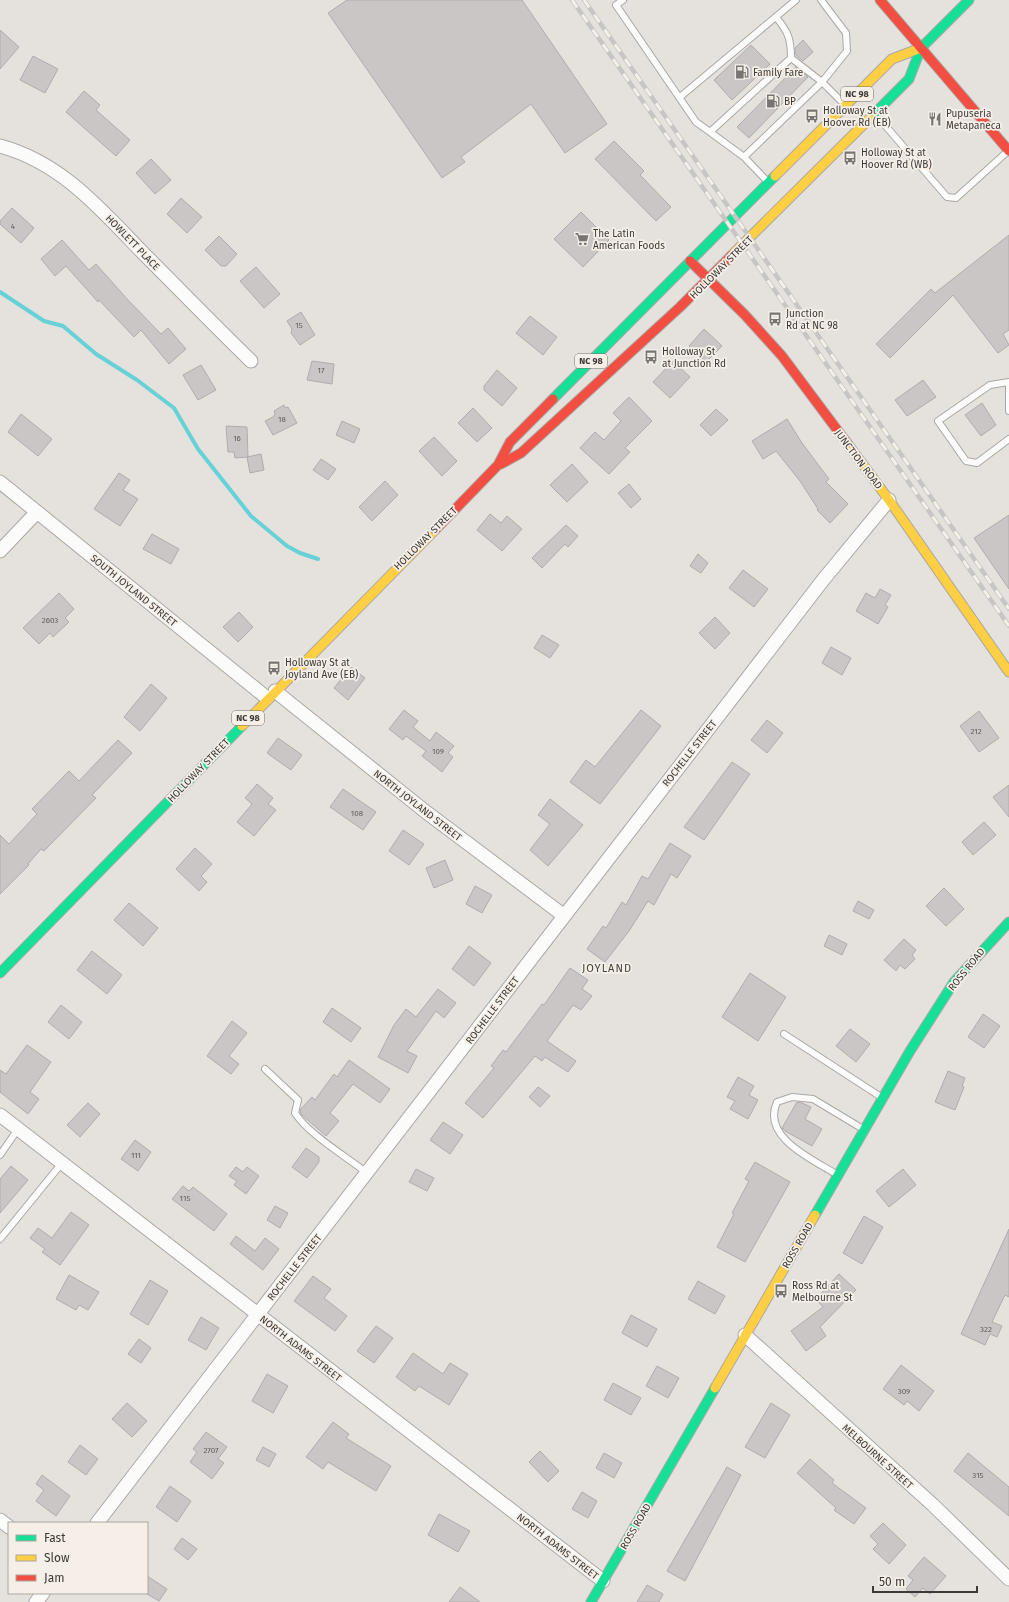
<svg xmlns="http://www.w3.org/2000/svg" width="1009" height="1602" font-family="'Fira Sans',sans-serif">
  <rect width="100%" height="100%" fill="#e5e2de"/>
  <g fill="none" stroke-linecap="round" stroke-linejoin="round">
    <path stroke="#66d1d7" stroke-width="4" d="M0,292L44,321L63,326L96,354L137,380L174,408L198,449L251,516L287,546L300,553L318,559"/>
  </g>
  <path fill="#c9c6c5" stroke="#afacab" d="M347,0H522L607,124L565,153L531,104L461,157L465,162L442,178L328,13Z
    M0,30L19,47L0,69Z
    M803,40L813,52L803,61L795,54V48Z
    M751,45L770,64L732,100L714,80Z
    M33,56L58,69L45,93L20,80Z
    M796,67L808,77L749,138L737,127Z
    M84,91L100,105L96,110L130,140L116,156L66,112Z
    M614,141L644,171L640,175L671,207L656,221L595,159Z
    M151,159L171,180L155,194L136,173Z
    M181,198L202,217L187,233L167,214Z
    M12,208L34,228L21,243L0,224V221Z
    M581,212L609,240L583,267L554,239Z
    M1009,235V330L1003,334L1009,345L998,353L953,295L890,358L876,344L931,289L935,293Z
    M219,236L237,254L226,266H221L205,250Z
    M62,240L89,270L96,264L128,300L161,334L168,328L186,349L169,364L141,330L134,337L99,300L98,302L66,266L55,276L41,259Z
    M256,267L280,294L264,308L240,281Z
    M301,312L315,335L300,345L291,333L292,329L287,321Z
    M530,316L557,337L543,355L516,333Z
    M704,329L722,346L706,362L689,346Z
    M312,361L334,364L332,384L307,380Z
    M673,361L690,377L670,398L653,382Z
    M201,365L216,390L198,400L183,375Z
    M497,370L517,388L502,406L484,390V386Z
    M923,380L936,397L907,416L895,400Z
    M629,397L652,421L625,448L630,452L609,474L580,448L595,432L604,440L621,421L613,413Z
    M982,403L996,425L981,436L965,415Z
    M284,405L285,408L288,407L297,423L273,435L265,421L273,417L275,414L274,411Z
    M473,408L492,428L477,442L458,423Z
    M716,409L728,420L711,436L700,425Z
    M21,414L52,439L38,456L8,432Z
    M787,419L802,443L829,479L826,482L848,504L830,523L817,510L818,509L800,481L776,451L763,459L752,441Z
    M342,421L360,429L354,443L336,435Z
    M226,426L247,427L248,457L235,458L234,452H228Z
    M434,437L457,461L442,476L419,451Z
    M261,454L264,470L250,473L247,457Z
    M321,459L336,469L328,480L313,470Z
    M572,464L588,482L567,502L550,485Z
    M119,473L130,480L123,490L138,499L120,526L94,509Z
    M385,481L398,495L372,521L359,507Z
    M629,484L641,499L631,508L618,493Z
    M490,514L501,523L507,516L522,529L502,551L477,530Z
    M1009,515V589L974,538Z
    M566,525L578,536L568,547L565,544L542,568L532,558Z
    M152,534L179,549L171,564L143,549Z
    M698,554L708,563L701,573L690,566Z
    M743,570L768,589L754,607L729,588Z
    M880,589L891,595L885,605L888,607L878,624L856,611L866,593L875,598Z
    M59,593L74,609L65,618L69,622L53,637L50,633L39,644L23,628Z
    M239,612L253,627L238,642L223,627Z
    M715,617L730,633L715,649L699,633Z
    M542,635L559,645L550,658L534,648Z
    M831,647L851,658L842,675L822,663Z
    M351,667L365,678L348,700L334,688Z
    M151,684L167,698L140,731L124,717Z
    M404,710L418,721L413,727L430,741L436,732L454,746L448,753L453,757L442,772L422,756L426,751L406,736L403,740L389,729Z
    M641,710L661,726L600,804L570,782L586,760L595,767Z
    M979,711L999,738L979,752L960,726Z
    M767,720L783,733L767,753L751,740Z
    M278,738L302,755L291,770L267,753Z
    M118,740L132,753L92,795L96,798L44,851L41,849L28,864L29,865L0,894V835L9,844L37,814L32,809L69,771L79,781Z
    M732,762L750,774L704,840L684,827Z
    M257,784L273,798L268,804L276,810L254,836L237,822L252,804L245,798Z
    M1009,785V817L993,797Z
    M343,789L376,812L363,830L330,807Z
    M550,799L583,825L548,866L530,850L550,824L538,815Z
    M984,822L996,835L973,855L962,842Z
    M403,830L424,844L409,865L389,851Z
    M670,843L691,856L677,878L671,874L654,905L648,901L629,931L605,962L587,949L603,926L606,928L622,902L626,905L642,876L648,879Z
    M195,848L212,864L201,876L207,882L199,891L176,869Z
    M445,860L453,880L434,888L426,868Z
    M475,886L492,895L482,913L466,904Z
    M944,888L964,909L946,926L926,906Z
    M858,901L874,910L869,919L853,911Z
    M129,903L158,928L143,946L114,920Z
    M829,935L847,944L842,955L824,946Z
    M904,939L916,950L912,955L915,959L905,969L900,965L896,971L884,960Z
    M469,946L491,963L474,986L452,969Z
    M92,951L122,975L107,994L77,970Z
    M570,968L588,980L582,989L592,996L581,1010L573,1005L547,1041L576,1061L568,1072L545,1057L542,1061L535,1056L483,1118L465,1103L494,1068L491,1066L503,1050L506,1052L542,1004L544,1005Z
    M750,973L786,997L758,1041L722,1017Z
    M438,989L456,1003L444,1018L436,1011L407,1051L417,1056L408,1073L378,1057L394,1025L406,1009L416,1017Z
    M61,1005L82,1022L69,1039L48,1022Z
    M332,1008L361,1028L351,1042L323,1022Z
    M983,1014L1000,1026L984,1048L968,1037Z
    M232,1021L247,1033L229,1056L239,1064L231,1074L207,1056Z
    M850,1029L870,1044L856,1062L836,1046Z
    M27,1045L51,1062L30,1092L39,1099L28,1114L0,1092V1070L6,1074Z
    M349,1060L390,1089L380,1103L353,1084L330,1113L339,1121L326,1136L301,1114L300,1110L312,1097L315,1100L334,1074L337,1077Z
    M948,1071L965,1078L962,1086L964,1087L955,1110L935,1102Z
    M738,1077L754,1086L749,1095L758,1100L748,1119L730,1109L735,1101L727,1097Z
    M538,1087L550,1096L540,1107L529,1097Z
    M797,1102L802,1103L811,1107L805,1119L822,1129L812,1146L785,1131L782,1128Z
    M88,1103L100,1114L80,1137L67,1125Z
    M443,1122L463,1135L450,1154L430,1140Z
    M135,1140L151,1152L138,1171L121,1159Z
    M306,1148L319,1157V1162L307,1178L292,1167Z
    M755,1162L790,1182L745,1262L717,1247L734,1214L732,1213L749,1181L745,1179Z
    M11,1166L28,1180L0,1213V1179Z
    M236,1167L243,1172L247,1167L259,1176L246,1194L234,1185L237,1181L229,1176Z
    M416,1169L434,1178L427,1191L409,1182Z
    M903,1169L916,1185L889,1207L876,1191Z
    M183,1186L189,1191L193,1187L227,1214L214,1231L172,1199Z
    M275,1206L288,1213L280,1228L267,1220Z
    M71,1212L89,1225L60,1265L42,1252L45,1249L30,1238L38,1228L52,1238Z
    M864,1216L883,1227L862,1264L843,1253Z
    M1009,1229V1297L1005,1295L992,1322L1002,1326L997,1337L990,1334L985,1345L961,1334Z
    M236,1236L255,1251L265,1238L279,1249L263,1270L230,1244Z
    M839,1274L856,1290L820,1327L826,1336L806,1351L791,1331L823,1307L816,1299Z
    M69,1275L99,1292L88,1310L79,1305L76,1310L56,1299Z
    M313,1276L331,1289L324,1298L347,1316L335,1331L294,1301Z
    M150,1280L168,1291L148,1325L130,1314Z
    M698,1281L725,1296L715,1314L688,1299Z
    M631,1315L657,1329L647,1347L622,1333Z
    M201,1317L219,1328L206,1350L188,1340Z
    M376,1326L393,1338L374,1363L357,1351Z
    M139,1339L151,1348L141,1363L128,1354Z
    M413,1353L443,1374L450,1363L468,1374L449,1405L419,1386L415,1391L396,1377Z
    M901,1365L934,1391L919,1411L907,1401L904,1405L883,1389Z
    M657,1366L679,1378L668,1398L646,1386Z
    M267,1374L288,1386L273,1413L252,1401Z
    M613,1383L641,1398L631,1415L604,1400Z
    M127,1403L147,1421L132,1437L112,1419Z
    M771,1403L790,1415L765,1458L745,1447Z
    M333,1422L349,1434L346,1438L391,1466L376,1491L328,1462L323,1469L306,1457Z
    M206,1432L227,1447L218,1459L224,1463L212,1479L190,1462L197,1452L193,1449Z
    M80,1445L98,1459L86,1475L68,1462Z
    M263,1447L276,1454L269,1467L256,1460Z
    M540,1451L559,1471L548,1482L529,1462Z
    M604,1453L622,1463L614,1478L596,1468Z
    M968,1453L1009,1487V1516L954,1471Z
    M810,1459L834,1480L832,1483L866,1508L854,1524L834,1510L836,1508L797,1473Z
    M727,1467L741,1475L685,1581L667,1571Z
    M42,1475L70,1496L56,1516L36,1501L44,1490L36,1484Z
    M170,1486L191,1501L177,1522L156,1507Z
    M582,1492L597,1501L588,1518L572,1509Z
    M439,1514L470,1531L458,1552L428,1535Z
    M883,1523L906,1545L889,1564L873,1549L878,1544L870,1536Z
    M182,1538L197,1549L188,1560L174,1549Z
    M924,1557L946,1576L930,1594L923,1588L915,1597L906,1589L913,1580L908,1576Z
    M147,1576L167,1589L159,1601L147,1594Z
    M647,1585L663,1594L659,1602H637Z
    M460,1587L480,1602H449Z"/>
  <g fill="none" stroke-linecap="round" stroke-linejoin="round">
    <g stroke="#aaa8a5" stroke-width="8">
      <path id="lane" d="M623,0L616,5L696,122L710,132
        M821,0L846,33L847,51L822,82L843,103
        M680,97L796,0
        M877,116L947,197L956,198L1008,151
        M744,157L710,132L791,58C791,38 788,32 776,17
        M766,180L744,157L822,82L791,58
        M1009,382L990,385L938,421L966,461L977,463L1009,439
        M1009,382V411
        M784,1034L881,1097
        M265,1069L298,1100L295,1113C308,1134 347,1157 367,1173
        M0,1155L18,1129
        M836,1174C812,1159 761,1137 777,1102L792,1097L813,1099L863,1129
        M0,1239L62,1163"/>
    </g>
    <g stroke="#aaa8a5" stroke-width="15">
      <path id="street" d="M0,146C63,163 102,211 146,256C181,291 215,326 251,361
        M0,482L267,698
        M0,551L37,512
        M275,691L426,812L563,915
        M0,1115L603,1581
        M745,1335L933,1505L1009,1579
        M0,1520L9,1527
        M97,1523L823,580L889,500
        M36,1602L43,1593"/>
    </g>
    <g stroke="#aaa8a5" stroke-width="11">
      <path id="fast" d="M871,117L909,79L921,48L969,0
        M553,399L775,176
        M0,973L242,726
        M815,1215L910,1051L954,982L1009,922
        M591,1602L715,1388"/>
    </g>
    <g stroke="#aaa8a5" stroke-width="11">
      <path id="slow" d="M775,176L892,59L921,48
        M732,255L871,117
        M847,443L889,500L1009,672
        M242,726L435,530
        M715,1388L815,1215"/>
    </g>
    <g stroke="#aaa8a5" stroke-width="11">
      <path id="jam" d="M880,0L1009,151
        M690,261L745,315L782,356L847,443
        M501,464L521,453L680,307L732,255
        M435,530L498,465L510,442L553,399"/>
    </g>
    <use href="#lane" stroke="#fbfbfa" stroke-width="6"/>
    <use href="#street" stroke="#fbfbfa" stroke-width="13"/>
    <use href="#fast" stroke="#16e098" stroke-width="9"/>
    <use href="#slow" stroke="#ffcf43" stroke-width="9"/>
    <use href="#jam" stroke="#f24e42" stroke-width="9"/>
    <g stroke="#c7c6c5" stroke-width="4.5">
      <path id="rail" d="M572,0L1009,626
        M584,0L1009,609"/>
    </g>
    <use href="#rail" stroke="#f5efe8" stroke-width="3" stroke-dasharray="9" stroke-linecap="butt"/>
  </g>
  <defs>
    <g id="fuel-bare" transform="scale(1.08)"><path d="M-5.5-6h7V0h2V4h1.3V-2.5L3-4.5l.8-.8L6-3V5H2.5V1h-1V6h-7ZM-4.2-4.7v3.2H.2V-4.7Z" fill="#777471" stroke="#f5efe8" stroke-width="2.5" paint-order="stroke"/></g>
    <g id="bus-bare" transform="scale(1.08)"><path d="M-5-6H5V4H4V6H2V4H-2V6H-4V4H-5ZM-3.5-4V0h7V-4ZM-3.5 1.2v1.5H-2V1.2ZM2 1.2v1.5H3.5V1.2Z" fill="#777471" stroke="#f5efe8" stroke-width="2.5" paint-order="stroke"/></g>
    <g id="restaurant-bare" transform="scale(1.08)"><path d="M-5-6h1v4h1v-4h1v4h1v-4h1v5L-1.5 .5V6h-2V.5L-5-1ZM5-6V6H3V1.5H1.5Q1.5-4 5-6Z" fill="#777471" stroke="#f5efe8" stroke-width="2.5" paint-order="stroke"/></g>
    <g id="supermarket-bare" transform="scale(1.08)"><path d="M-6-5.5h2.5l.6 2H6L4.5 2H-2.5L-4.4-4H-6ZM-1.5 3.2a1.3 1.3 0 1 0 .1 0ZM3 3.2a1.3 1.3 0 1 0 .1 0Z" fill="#777471" stroke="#f5efe8" stroke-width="2.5" paint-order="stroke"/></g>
  </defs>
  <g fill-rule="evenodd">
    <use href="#fuel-bare" x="742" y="72"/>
    <use href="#fuel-bare" x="773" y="101"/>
    <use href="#bus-bare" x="812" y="116"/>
    <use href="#restaurant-bare" x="935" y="119"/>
    <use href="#bus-bare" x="850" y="158"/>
    <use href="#supermarket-bare" x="582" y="239"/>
    <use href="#bus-bare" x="775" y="319"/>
    <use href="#bus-bare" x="651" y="357"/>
    <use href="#bus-bare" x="274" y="668"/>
    <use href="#bus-bare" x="781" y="1291"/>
  </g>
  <g text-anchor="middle" stroke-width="3.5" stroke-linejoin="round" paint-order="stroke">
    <g font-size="8" fill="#5f5c5a">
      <text x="13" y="229">4</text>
      <text x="299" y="328">15</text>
      <text x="321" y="373">17</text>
      <text x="282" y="422">18</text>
      <text x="237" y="441">16</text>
      <text x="50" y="623">2603</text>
      <text x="976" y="734">212</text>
      <text x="438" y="754">109</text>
      <text x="357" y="816">108</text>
      <text x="136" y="1158">111</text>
      <text x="185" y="1201">115</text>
      <text x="986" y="1332">322</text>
      <text x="904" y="1394">309</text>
      <text x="211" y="1453">2707</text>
      <text x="978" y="1478">315</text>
    </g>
    <g fill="#f5efe8" stroke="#74706b" stroke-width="1">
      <rect x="841" y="87" width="32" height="14" rx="3"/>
      <rect x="575" y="354" width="32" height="14" rx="3"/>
      <rect x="232" y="711" width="32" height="14" rx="3"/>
    </g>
    <g font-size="9" font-weight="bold" fill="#3c3936">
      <text x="857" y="97">NC 98</text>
      <text x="591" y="364">NC 98</text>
      <text x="248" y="721">NC 98</text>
    </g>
    <g font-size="10" fill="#3c3936" stroke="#f5efe8" text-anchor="start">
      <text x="753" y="76">Family Fare</text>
      <text x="784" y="105">BP</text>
      <text x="823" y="114">Holloway St at<tspan x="823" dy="12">Hoover Rd (EB)</tspan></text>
      <text x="946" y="117">Pupuseria<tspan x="946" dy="12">Metapaneca</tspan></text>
      <text x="861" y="156">Holloway St at<tspan x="861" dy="12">Hoover Rd (WB)</tspan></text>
      <text x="593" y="237">The Latin<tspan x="593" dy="12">American Foods</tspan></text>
      <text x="786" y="317">Junction<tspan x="786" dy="12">Rd at NC 98</tspan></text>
      <text x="662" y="355">Holloway St<tspan x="662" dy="12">at Junction Rd</tspan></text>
      <text x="285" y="666">Holloway St at<tspan x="285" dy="12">Joyland Ave (EB)</tspan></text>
      <text x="792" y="1289">Ross Rd at<tspan x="792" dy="12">Melbourne St</tspan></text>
    </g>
    <g font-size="10" fill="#3c3936" stroke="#f5efe8">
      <text transform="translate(133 242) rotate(46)" y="4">HOWLETT PLACE</text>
      <text transform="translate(721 267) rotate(-45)" y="4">HOLLOWAY STREET</text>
      <text transform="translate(859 459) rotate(53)" y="4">JUNCTION ROAD</text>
      <text transform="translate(425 538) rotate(-45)" y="4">HOLLOWAY STREET</text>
      <text transform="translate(134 590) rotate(39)" y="4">SOUTH JOYLAND STREET</text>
      <text transform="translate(689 753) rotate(-52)" y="4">ROCHELLE STREET</text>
      <text transform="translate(198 770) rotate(-46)" y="4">HOLLOWAY STREET</text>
      <text transform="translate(418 805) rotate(38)" y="4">NORTH JOYLAND STREET</text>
      <text transform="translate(966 969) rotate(-51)" y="4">ROSS ROAD</text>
      <text transform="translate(492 1010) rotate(-53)" y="4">ROCHELLE STREET</text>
      <text transform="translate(797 1245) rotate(-60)" y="4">ROSS ROAD</text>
      <text transform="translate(294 1267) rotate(-52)" y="4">ROCHELLE STREET</text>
      <text transform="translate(301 1348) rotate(38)" y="4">NORTH ADAMS STREET</text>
      <text transform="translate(878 1456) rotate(42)" y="4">MELBOURNE STREET</text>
      <text transform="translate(635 1526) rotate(-60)" y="4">ROSS ROAD</text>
      <text transform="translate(558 1546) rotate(38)" y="4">NORTH ADAMS STREET</text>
    </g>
    <g font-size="11" letter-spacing="1" fill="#47433d" stroke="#f5efe8">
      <text x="607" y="972">JOYLAND</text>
    </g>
  </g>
  <rect x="8" y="1522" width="140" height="72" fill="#f5efe8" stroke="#aba6a1"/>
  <rect x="16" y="1535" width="20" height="6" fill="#16e098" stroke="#aba6a1"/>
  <text x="44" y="1542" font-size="12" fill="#3c3936">Fast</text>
  <rect x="16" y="1555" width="20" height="6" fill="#ffcf43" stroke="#aba6a1"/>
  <text x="44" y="1562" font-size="12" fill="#3c3936">Slow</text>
  <rect x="16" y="1575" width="20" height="6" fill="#f24e42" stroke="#aba6a1"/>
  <text x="44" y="1582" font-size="12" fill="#3c3936">Jam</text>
  <path d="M873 1586v6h104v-6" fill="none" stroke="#3c3936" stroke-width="2"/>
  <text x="879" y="1586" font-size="12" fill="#3c3936" stroke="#f5efe8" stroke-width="3" paint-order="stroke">50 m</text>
</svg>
